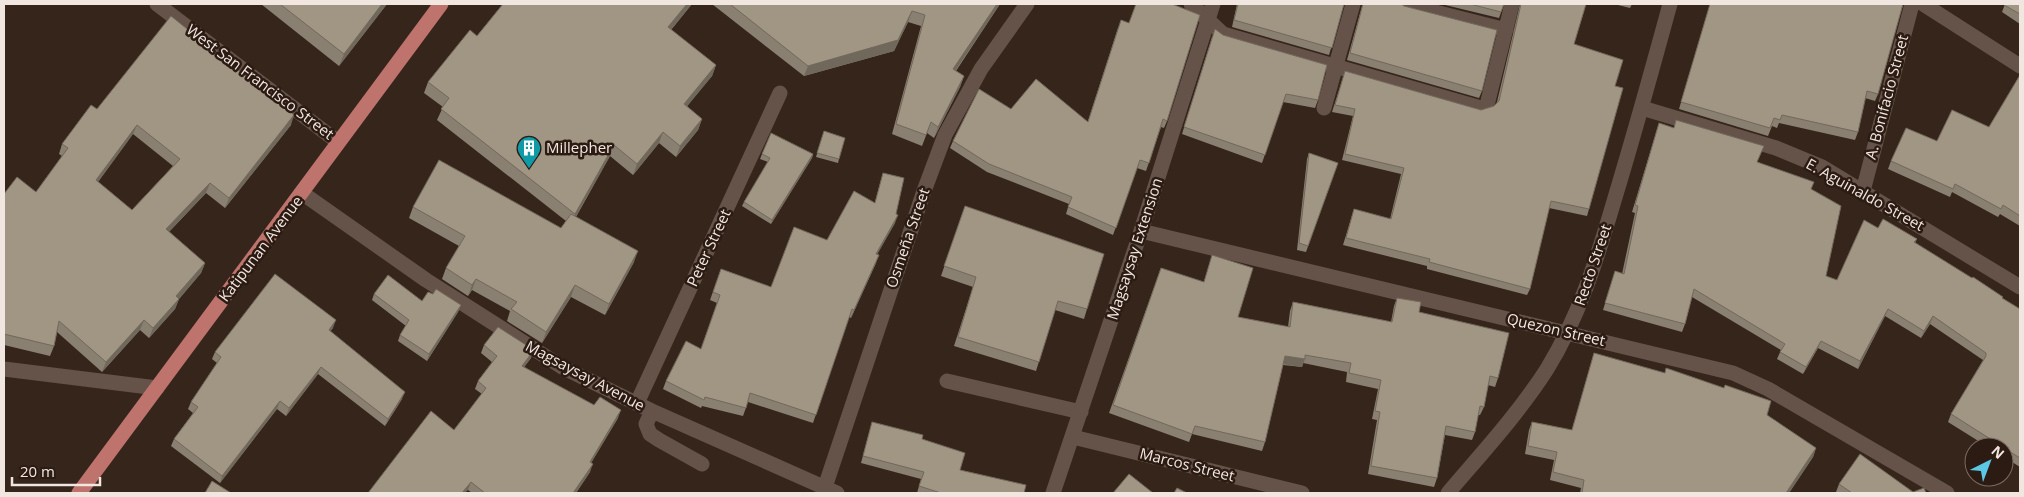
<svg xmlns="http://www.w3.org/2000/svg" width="2024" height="497" font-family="'Open Sans',sans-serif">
  <rect width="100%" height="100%" fill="#35251b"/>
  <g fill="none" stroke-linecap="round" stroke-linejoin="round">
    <path stroke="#655349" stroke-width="15" d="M157,4L338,142
      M1191,4L1223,34L1481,108L1487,105L1512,4
      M1404,4L1506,30
      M1923,4L2020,66
      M1324,108L1353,4
      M1642,108L1776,148L1822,167L2020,287
      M1863,191L1912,4
      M302,193L426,280L562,367L652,411L837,493
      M1141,231L1733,373L1768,389L1947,493
      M4,369L157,388
      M947,381L1081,412
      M637,403L780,93
      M652,411L646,424L650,434L659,440L702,464
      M1073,437L1302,493
      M823,493L924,191L945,135L981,69L1027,4
      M1053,493L1141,231L1213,4
      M1448,493C1482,453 1519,413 1547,369C1579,317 1597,259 1614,201C1634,135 1652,70 1670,4"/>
    <path stroke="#be736c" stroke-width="15" d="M79,493L441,4"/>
  </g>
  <path fill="#8a8071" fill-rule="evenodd" d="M261,4H387L339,66Z
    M503,4H692L671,30L716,65L712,76L687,106L702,119L698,130L676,157L659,143L633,175L610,156L576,217L634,262L605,315L571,297L542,343L507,321L510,311L472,290L468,296L442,279L446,268L459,246L409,218L413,207L561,228L566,221L437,120L443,107L424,93L428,82L477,36Z
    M712,4H1000L956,71L964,76L960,87L934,138L927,133L922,146L892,134L921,26L908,22L894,51L804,76Z
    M1237,4H1344L1329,55L1232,27Z
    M1362,4H1401L1482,91L1479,98L1347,60L1362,6Z
    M1441,4H1504L1499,18Z
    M1520,4H1586L1574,44L1615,86L1589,209L1587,216L1549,208L1530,289L1527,295L1427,269V266L1343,245L1354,209L1390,219L1401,174L1342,160L1353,116L1332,112L1345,71L1481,110L1494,106L1497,102Z
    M1614,4H1632L1630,8Z
    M1710,4H1903L1878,94L1875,101L1865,98L1858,132L1855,140L1779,123L1777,128L1772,126L1768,136L1679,109Z
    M2005,4H2020V24L2002,12Z
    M1118,28L1167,121L1164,128L1161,127L1146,171L1137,168L1113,235L1066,214L1069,204L987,172L950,148L953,141L1011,109L1088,121Z
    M1223,35L1318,100L1315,108L1283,102L1262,163L1182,134L1212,37Z
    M2020,75V226L2000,214L1998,217L1952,192L1950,197L1888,169L1891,161L1937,141L1989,127Z
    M97,109L291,125L225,208L206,193L169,232L205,263L201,273L179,299L175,309L149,338L140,330L102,372L57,332L54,346L50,356L4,345V194L36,192L62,156L59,154L62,144ZM133,134L173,166L132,210L98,182Z
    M1676,120L1811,189L1826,276L1837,280L1878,228L1917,239L1915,243L2002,299L2020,309V467L2004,457V447H1988L1948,422L1951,414L1983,360L1930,324L1921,338L1885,316L1858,369L1818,348L1803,374L1777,359L1781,350L1692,297L1685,324L1682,332L1603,310L1615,271L1622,274L1635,213L1632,212L1659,123L1674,128Z
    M824,131L839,159L838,163L816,157Z
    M1309,153L1338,163L1306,252L1297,250L1307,159Z
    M762,154H813L812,158L771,224L742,206L744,202L768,162L760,159Z
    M883,173L896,214L895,223L877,254L876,263L851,318L849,317L813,423L748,402L743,416L702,406L701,408L663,389L666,381L701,349L717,303L710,300L721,269L771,287L827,240L875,202Z
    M965,206L1087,309L1084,319L1055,310L1036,371L954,346L973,287L941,276Z
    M1161,268L1238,317L1288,327L1290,311L1293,302L1391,322L1394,306L1397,298L1419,312L1498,378L1495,387L1488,385L1484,407L1480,415H1478L1475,432L1472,440L1445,435L1437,478L1434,487L1368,474L1377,420L1372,419L1378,389L1346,382L1347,372L1303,363L1302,367L1283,365L1265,442L1262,451L1192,434L1189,442L1109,413Z
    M374,294L422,301L433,294L461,305L458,312L427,361L398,341L400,335L406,326L372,300Z
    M333,328L330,331L402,399L385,426L318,374L286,416L277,409L220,483L171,446L174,439L193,413L188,409L191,402L217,363L212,359L215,352Z
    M484,345L531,358L524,367L618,418L591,463L590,472L576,493H472L468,490L454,430L482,394L475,389L478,381L492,362L481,353Z
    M1594,353L1767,415L1816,448L1813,457L1789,493H1580L1581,488L1550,480L1554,460L1525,454L1529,430L1532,422L1572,430Z
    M872,422L922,439L960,470L1024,493H917L921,479L861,463Z
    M1839,484L1913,492L1926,493H1838L1836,492Z"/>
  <path fill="#71685c" d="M382,4H387L339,66L344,54Z
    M687,4H692L664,38L668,27Z
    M997,4H1000L949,80L953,69Z
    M912,11L908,22L894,51L804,76L808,66Z
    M716,65L712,76L680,115L684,104Z
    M964,76L960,87L934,138L938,127Z
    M294,115L291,125L225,208L229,198Z
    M702,119L698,130L676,157L680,146Z
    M137,125L133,134L92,190L96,180Z
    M663,132L659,143L633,175L637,164Z
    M614,145L610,156L571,225L575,214Z
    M813,154L812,158L771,224L772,220Z
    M210,183L206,193L162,239L166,229Z
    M898,215L895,223L873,262L876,254Z
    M638,251L634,262L605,315L609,304Z
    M879,255L876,263L851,318L854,310Z
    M205,263L201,273L179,299L175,309L149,338L153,328L176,296Z
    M476,279L472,290L468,296L472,285Z
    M575,285L571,297L542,343L546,332Z
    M461,305L458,312L427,361L429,354Z
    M1888,309L1885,316L1858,369L1860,361Z
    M1933,316L1930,324L1921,338L1924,331Z
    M144,320L140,330L102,372L106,362Z
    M336,320L333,328L326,337L329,330Z
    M1821,341L1818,348L1803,374L1806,367Z
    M534,350L531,358L519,374L522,366Z
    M1285,356L1305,359L1302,367L1282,364Z
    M321,367L318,374L286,416L289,408Z
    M405,392L402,399L385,426L388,419Z
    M280,401L277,409L220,483L222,476Z
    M621,410L618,418L587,470L590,462Z
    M1816,448L1813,457L1789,493H1786Z
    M593,464L590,472L576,493H573Z
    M471,482L468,490L465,493H462Z"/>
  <path fill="#a19583" stroke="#71685c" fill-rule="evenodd" d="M280,4H382L344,54Z
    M503,4H687L668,27L716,65L684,104L702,119L680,146L663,132L637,164L614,145L575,214L441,109L449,98L428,82L470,30L477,36Z
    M730,4H997L953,69L964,76L938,127L931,122L926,135L896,124L925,15L912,11L898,40L808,66Z
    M1136,4H1172L1200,15L1167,121L1163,119L1149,163L1140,160L1116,228L1068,207L1072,197L989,164L953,141L979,89L1011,109L1036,79L1088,122L1121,20L1129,23Z
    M1238,4H1344L1332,48L1234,20Z
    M1363,4H1401L1404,6L1497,30L1482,91L1350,53Z
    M1470,4H1504L1501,12Z
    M1521,4H1586L1574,44L1623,60L1615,86L1623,88L1589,209L1551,201L1530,289L1429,262L1430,259L1346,238L1354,209L1391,219L1404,168L1345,154L1355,109L1335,105L1345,71L1481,110L1494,106L1499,101Z
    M1710,4H1903L1878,94L1867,91L1858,132L1782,115L1780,120L1774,118L1770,128L1681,102Z
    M2005,4H2020V14L2004,5Z
    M171,16L294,115L229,198L210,183L166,229L205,263L176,296L179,299L153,328L144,320L106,362L59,321L54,346L4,334V194L17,177L36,192L68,148L62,144L91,105L97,109ZM137,125L180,159L132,210L96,180Z
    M1215,29L1223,35L1327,65L1318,100L1286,94L1265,155L1184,127Z
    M2020,75V216L2003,205L2001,209L1955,184L1953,189L1891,161L1906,128L1937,141L1952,110L1989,127Z
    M1676,120L1764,146L1757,162L1814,182L1811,189L1841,206L1826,276L1837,280L1864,220L1878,228L1883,219L1917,239L1914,242L1972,278L1973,277L2003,297L2002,298L2020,309V458L2004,448V447H2003L1951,414L1986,356V353L1933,316L1924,331L1888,309L1860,361L1821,341L1806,367L1780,352L1785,344L1694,289L1685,324L1605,303L1615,271L1624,274L1638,206L1635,205L1659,123L1674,128Z
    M824,131L845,138L839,159L817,153Z
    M771,133L813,154L772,220L744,202L770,158L762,154Z
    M1309,153L1338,163L1308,246L1299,243Z
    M439,160L561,228L571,214L638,251L609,304L575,285L546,332L511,309L517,302L476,279L472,285L446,268L465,236L413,207Z
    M883,173L904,178L896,214L898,215L876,254L879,255L854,310L852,309L816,415L750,393L746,408L705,397L704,400L666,381L686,341L701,349L720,295L713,292L721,269L771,287L794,227L827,240L854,191L875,203Z
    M965,206L1104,254L1087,309L1058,301L1039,362L958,337L976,277L944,266Z
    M1212,255L1253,268L1238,317L1290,327L1293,302L1392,322L1397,298L1421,302L1419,312L1509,333L1498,378L1490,376L1484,407L1480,406L1475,432L1446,426L1437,478L1371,466L1380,412L1375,411L1381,380L1349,373L1351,363L1305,355V359L1285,356L1265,442L1195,426L1192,434L1113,405L1161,268L1204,282Z
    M275,274L336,320L329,330L405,392L388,419L321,367L289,408L280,401L222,476L174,439L198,407L191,402L221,357L215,352Z
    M388,275L422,301L428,292L433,294L436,289L461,305L429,354L400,335L409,320L374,294Z
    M498,327L534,350L522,366L594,405L600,397L621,410L590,462L593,464L573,493H485L471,482L462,493H368L431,411L454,430L486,388L478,381L497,356L484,345Z
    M1594,353L1665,373L1666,368L1724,388L1725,385L1771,401L1767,415L1816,448L1786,493H1582L1584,480L1553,472L1557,452L1528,446L1532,422L1572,430Z
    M872,422L923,435L922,439L965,453L960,470L1026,485L1024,493H941L919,486L924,472L863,456Z
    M1860,454L1913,492L1924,488L1926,493H1852L1839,484Z
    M1129,474L1153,493H1113Z
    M212,481L231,493H205Z
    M1177,488L1187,493H1174Z"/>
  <defs>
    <g id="building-pin" transform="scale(1.25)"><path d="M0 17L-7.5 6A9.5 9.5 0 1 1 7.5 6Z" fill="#0f9aa8" stroke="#2b1b12"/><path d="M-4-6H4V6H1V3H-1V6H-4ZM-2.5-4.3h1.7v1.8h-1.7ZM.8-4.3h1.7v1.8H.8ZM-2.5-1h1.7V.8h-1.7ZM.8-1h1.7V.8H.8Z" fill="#fff"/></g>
  </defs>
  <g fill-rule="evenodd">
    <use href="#building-pin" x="529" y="148"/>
  </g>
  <g text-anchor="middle" stroke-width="5" stroke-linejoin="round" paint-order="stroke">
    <g font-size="15" fill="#f1e6e0" stroke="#2b1b12">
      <text transform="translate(260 82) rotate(37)" y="5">West San Francisco Street</text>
      <text transform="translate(1887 97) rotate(-75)" y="5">A. Bonifacio Street</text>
      <text transform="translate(1865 195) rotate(29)" y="5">E. Aguinaldo Street</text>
      <text transform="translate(908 238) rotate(-71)" y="5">Osmeña Street</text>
      <text transform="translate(709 248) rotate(-65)" y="5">Peter Street</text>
      <text transform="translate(261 249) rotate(-53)" y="5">Katipunan Avenue</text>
      <text transform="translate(1135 249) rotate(-72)" y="5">Magsaysay Extension</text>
      <text transform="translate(1593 265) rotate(-71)" y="5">Recto Street</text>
      <text transform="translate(1556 330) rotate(13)" y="5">Quezon Street</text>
      <text transform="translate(585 376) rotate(28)" y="5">Magsaysay Avenue</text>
      <text transform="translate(1187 465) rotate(14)" y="5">Marcos Street</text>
    </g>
    <g font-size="15" fill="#f1e6e0" stroke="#2b1b12" text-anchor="start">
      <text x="546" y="153">Millepher</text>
    </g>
  </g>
  <rect width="2024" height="497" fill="none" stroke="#f1e6e0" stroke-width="10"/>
  <g transform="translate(1989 462) rotate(42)"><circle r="24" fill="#2b1b12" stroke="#7a6c64"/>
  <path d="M0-4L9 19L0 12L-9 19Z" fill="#5bc8e6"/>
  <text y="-8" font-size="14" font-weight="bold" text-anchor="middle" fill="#f1e6e0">N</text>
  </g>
  <path d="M12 477v8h88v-8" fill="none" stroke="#f1e6e0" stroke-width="2.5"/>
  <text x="20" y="477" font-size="15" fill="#f1e6e0" stroke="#2b1b12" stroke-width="4" paint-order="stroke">20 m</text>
</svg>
